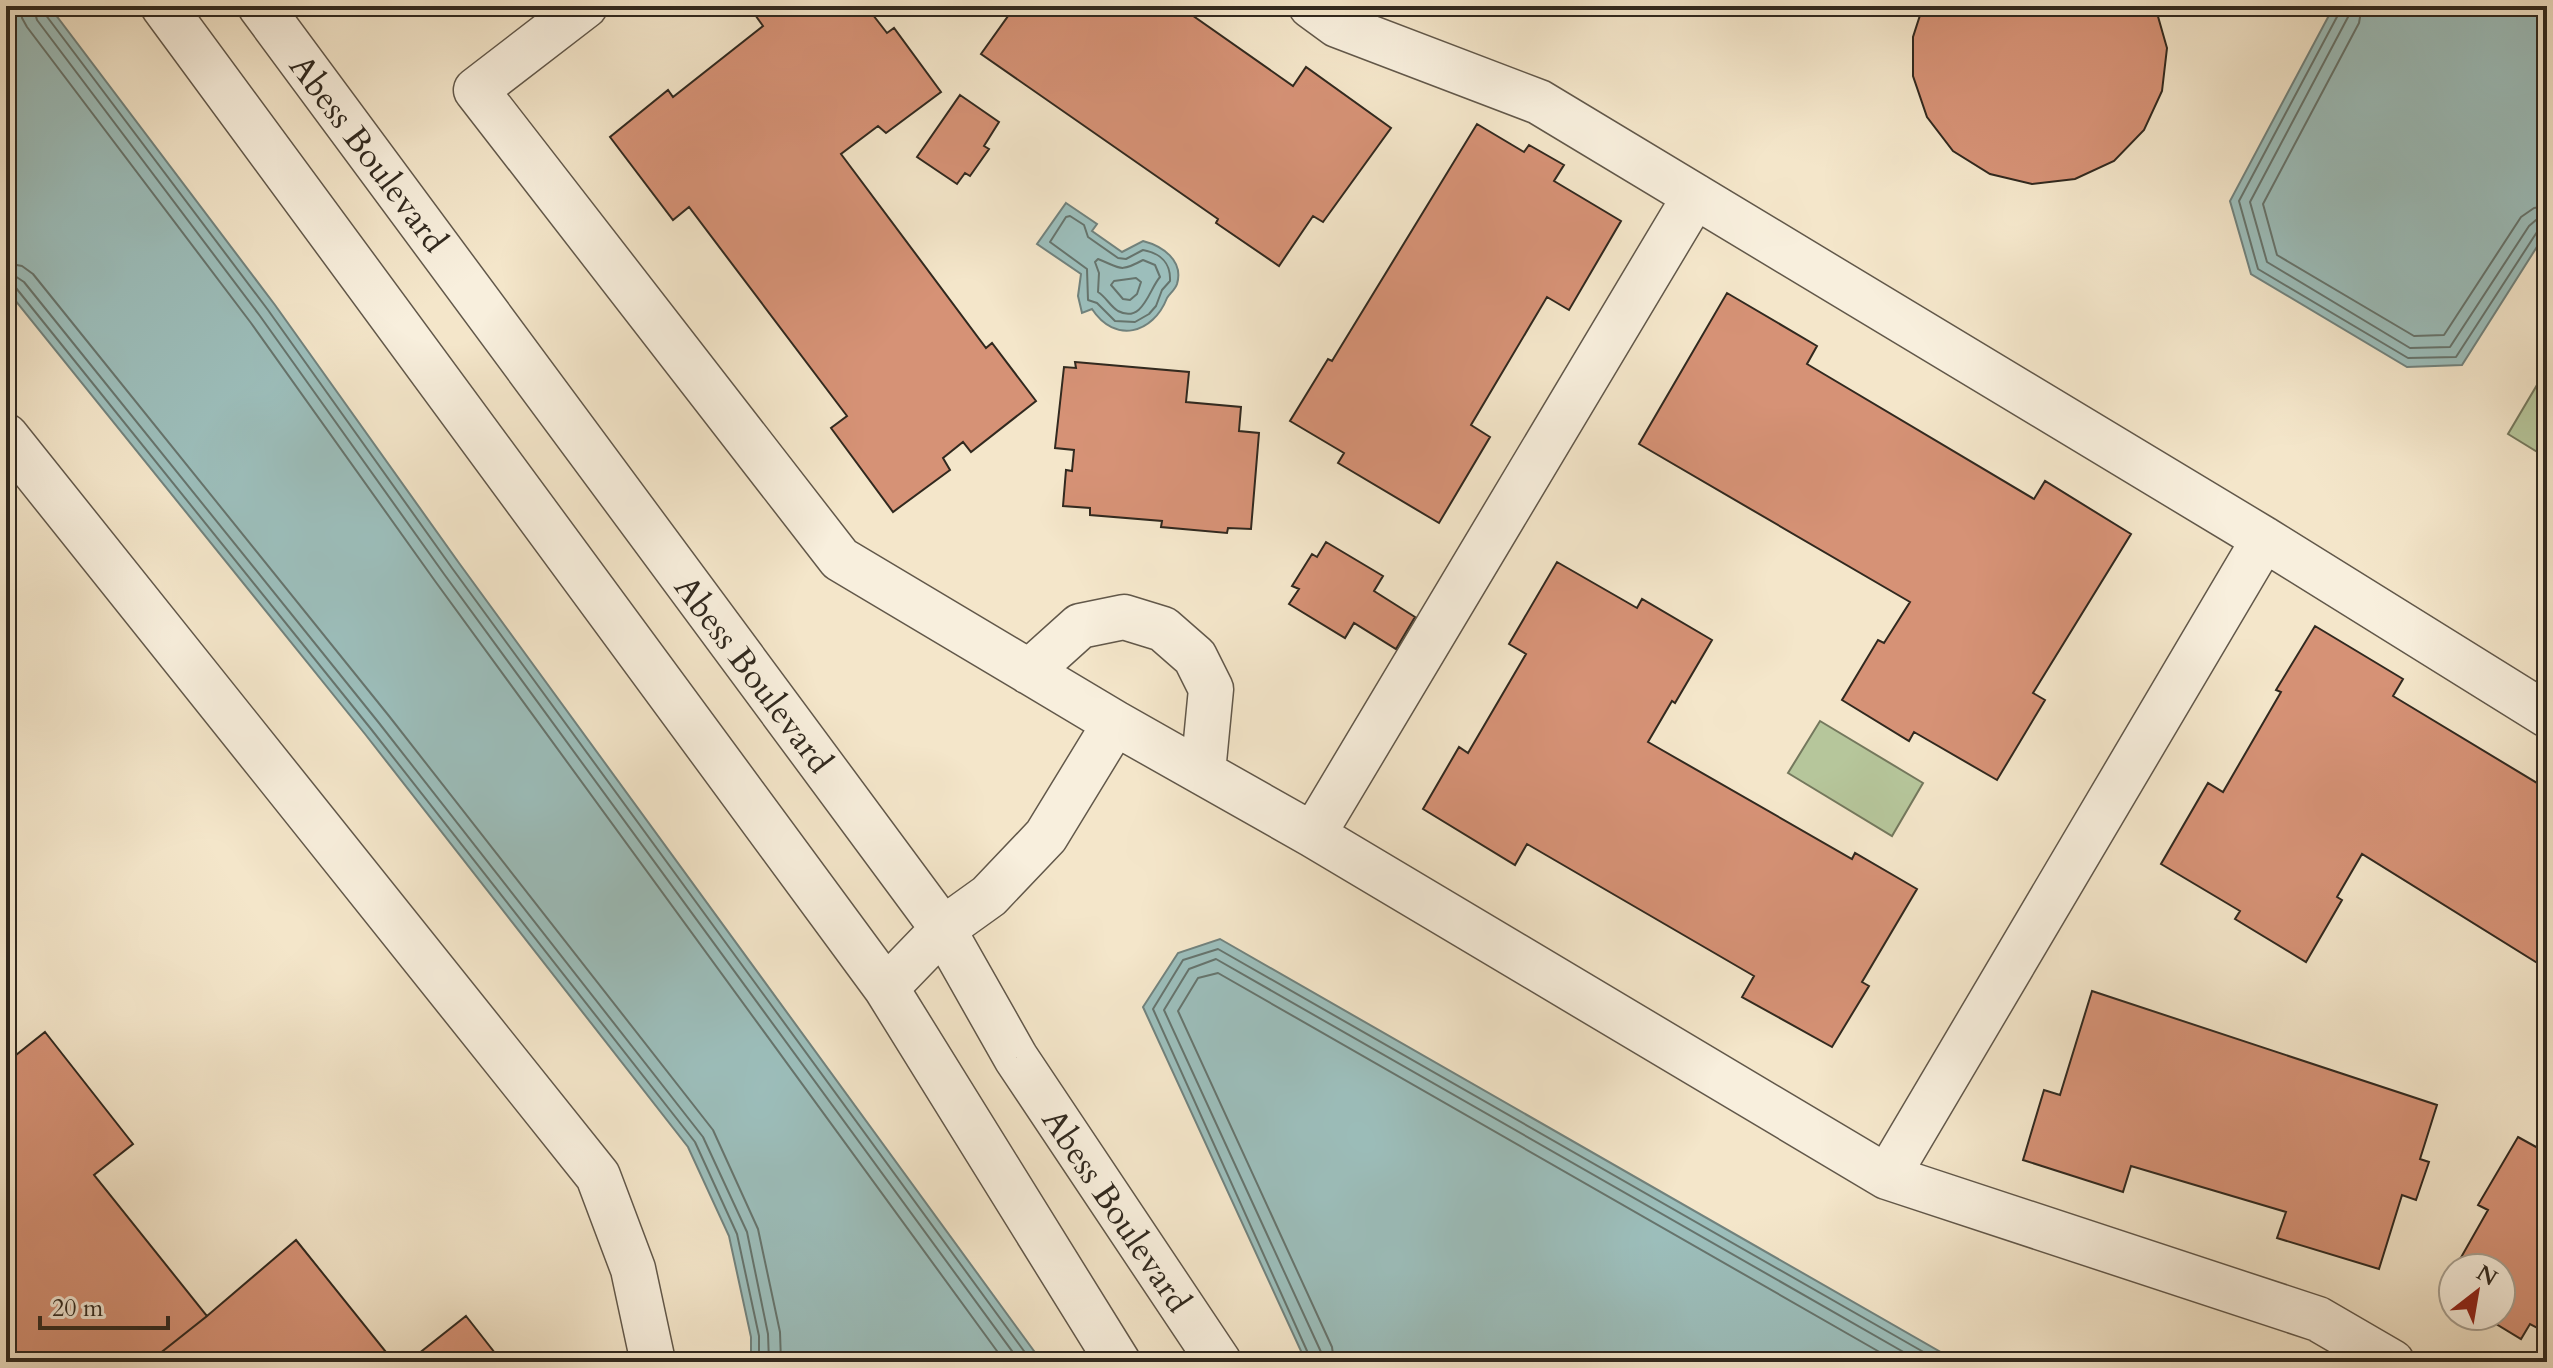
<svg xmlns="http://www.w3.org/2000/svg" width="2553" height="1368" font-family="Cardo,serif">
  <rect width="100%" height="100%" fill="#f4e6ca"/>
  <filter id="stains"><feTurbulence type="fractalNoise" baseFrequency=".0025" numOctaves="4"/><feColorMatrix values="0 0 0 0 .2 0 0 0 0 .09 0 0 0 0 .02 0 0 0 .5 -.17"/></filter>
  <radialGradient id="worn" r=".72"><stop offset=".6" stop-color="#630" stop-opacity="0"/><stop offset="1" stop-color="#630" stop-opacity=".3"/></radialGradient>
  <path fill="#b6c69b" stroke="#74785d" stroke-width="2" d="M2547,368V458L2508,434Z
    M1820,721L1923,783L1892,836L1788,773Z"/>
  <path fill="#9cbebb" stroke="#71827d" stroke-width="2" d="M6,6H49L275,305L459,563L1042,1362H751V1337L729,1236L688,1147L365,734L6,289Z
    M2334,6H2547V231L2462,365L2407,367L2251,274L2230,201Z
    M1066,203L1097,224L1092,231L1122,252L1143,241C1162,246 1184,260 1177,284C1175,290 1170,293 1167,298C1153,334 1115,344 1092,309L1082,313L1078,296L1081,274L1037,244Z
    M1220,939L1958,1362H1306L1143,1007L1178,953Z"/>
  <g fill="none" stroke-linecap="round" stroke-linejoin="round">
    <path stroke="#66746d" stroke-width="2" d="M21,6L22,18L27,27L251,323L435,581L1005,1362
      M33,6L37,20L260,316L444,574L1020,1362
      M43,6L45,14L268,310L452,568L1032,1362
      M2340,6L2339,13L2239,201L2258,269L2408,358L2456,357L2537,232L2547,228
      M2350,6L2348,17L2250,202L2267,262L2410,348L2450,347L2529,226L2536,220L2547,218
      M2362,6L2359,23L2263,204L2277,255L2414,336L2444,335L2521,217L2534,208L2547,206
      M1070,216L1084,225L1088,237L1118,258L1126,259L1143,250C1160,253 1171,263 1170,281L1162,290L1156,306L1149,314L1135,322L1115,321L1097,303L1088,300L1087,269L1050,242L1066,217Z
      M1098,259C1121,268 1119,273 1143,260L1155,265L1160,277C1149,289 1143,324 1118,311C1110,306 1106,297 1098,292L1099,273L1095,262Z
      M6,263L22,266L33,274L389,716L713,1130L758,1229L780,1332L781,1362
      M6,275L15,276L24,282L379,723L703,1137L747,1232L768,1334L769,1362
      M1136,278L1141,282L1137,294L1130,300L1123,299L1111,285L1114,281Z
      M6,285L16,288L371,729L695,1142L737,1234L759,1336V1362
      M1312,1362L1153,1009L1183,960L1218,949L1941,1362
      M1322,1362L1321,1352L1164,1010L1189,969L1216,959L1921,1362
      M1334,1362L1332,1347L1178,1011L1198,978L1218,973L1897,1362"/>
  </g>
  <path fill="#d69276" stroke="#31291f" stroke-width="2" d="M761,6H866L887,33L894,28L941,92L886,133L878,126L841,154L986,348L992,343L1036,401L971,452L963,442L943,458L950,470L893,512L831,428L847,416L689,207L673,220L610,137L668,90L673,97L763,26L753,12Z
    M1010,6H1179L1293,86L1306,67L1391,128L1323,222L1313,216L1279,266L1216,223L1218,219L981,54L1013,9Z
    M1923,6H2155L2167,48L2162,91L2144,130L2114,161L2075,179L2032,184L1990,174L1953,151L1927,117L1913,76V37Z
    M960,95L999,122L984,146L989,149L970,176L965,173L957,184L917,157Z
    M1477,124L1524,152L1529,145L1564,165L1554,181L1621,221L1569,310L1547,297L1471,425L1490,437L1439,523L1338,463L1344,453L1290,421L1328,359L1332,361Z
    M1727,293L1817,346L1807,364L2034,499L2045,481L2131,534L2033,693L2045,700L1997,780L1914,732L1909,741L1842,700L1878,640L1884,643L1910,602L1639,444Z
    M1075,362L1189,372L1186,402L1241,407L1239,431L1259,433L1251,529L1228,528L1227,533L1161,527L1162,521L1090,515V508L1063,506L1066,470L1072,471L1074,450L1055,448L1064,367L1076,368Z
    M1326,542L1383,576L1374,591L1415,617L1396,649L1354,623L1345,638L1289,604L1299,589L1292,586L1312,554L1317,557Z
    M1557,562L1637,608L1642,599L1712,640L1675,703L1672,701L1648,742L1852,859L1855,853L1917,889L1862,982L1869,986L1832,1047L1742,997L1754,976L1527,844L1515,865L1423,809L1459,747L1468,753L1526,654L1509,644Z
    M2315,626L2403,679L2393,696L2547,789V969L2362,854L2337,897L2342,900L2306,962L2235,919L2240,911L2161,864L2208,783L2223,792L2281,692L2276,690Z
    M2092,991L2437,1105L2420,1159L2429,1162L2416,1200L2402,1195L2379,1269L2277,1238L2286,1212L2131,1166L2123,1192L2023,1160L2044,1090L2060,1095Z
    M45,1032L133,1144L94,1175L207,1316L149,1362H6V1063Z
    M2518,1137L2547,1153V1333L2530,1324L2521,1339L2483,1316H2501V1268H2455L2488,1210L2478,1205Z
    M296,1240L394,1362H149L207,1316Z
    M2453,1272V1298L2442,1292Z
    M466,1316L502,1362H408Z"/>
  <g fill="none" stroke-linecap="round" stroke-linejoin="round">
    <g stroke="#62584a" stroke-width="47">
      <path id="minor" d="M163,6L886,988L1118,1362
        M260,6L943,929L1016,1058L1219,1362
        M585,6L476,90L840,559L1115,723L1313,835L1887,1177L2318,1319L2392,1362
        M1311,6L1337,25L1539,102L2264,539L2547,715
        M6,436L598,1176L633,1269L653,1362
        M1029,672L1080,626L1124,617L1163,629L1195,657L1211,689L1203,772
        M1313,835L1695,196
        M886,988L943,929L989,896L1046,836L1115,723
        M1887,1177L2264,539"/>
    </g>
    <use href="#minor" stroke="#f8efdd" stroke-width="44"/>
  </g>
  <g text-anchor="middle" stroke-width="8" stroke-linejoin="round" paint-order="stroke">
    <g font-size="34" fill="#31291f" stroke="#f8efdd">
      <text transform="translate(369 153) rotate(53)" y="12">Abess Boulevard</text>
      <text transform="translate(754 674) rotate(53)" y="12">Abess Boulevard</text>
      <text transform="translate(1117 1210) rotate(56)" y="12">Abess Boulevard</text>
    </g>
  </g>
  <rect width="2553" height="1368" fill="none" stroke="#f4e6ca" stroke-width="32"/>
  <rect x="8" y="8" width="2537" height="1352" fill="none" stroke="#31291f" stroke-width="4"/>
  <rect x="16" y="16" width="2521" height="1336" fill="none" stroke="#31291f" stroke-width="2"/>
  <g transform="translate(2477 1292) rotate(31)"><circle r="38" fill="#f8efdd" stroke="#a8a091" stroke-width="2"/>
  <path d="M0-6L14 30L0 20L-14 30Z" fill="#8f2418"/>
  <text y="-12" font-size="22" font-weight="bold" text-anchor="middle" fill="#31291f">N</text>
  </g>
  <path d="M40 1316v12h128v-12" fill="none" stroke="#31291f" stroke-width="4"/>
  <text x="52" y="1316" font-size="24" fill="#31291f" stroke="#f8efdd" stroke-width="6" paint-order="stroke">20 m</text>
  <rect width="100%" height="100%" filter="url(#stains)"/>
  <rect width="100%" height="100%" fill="url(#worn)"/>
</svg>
